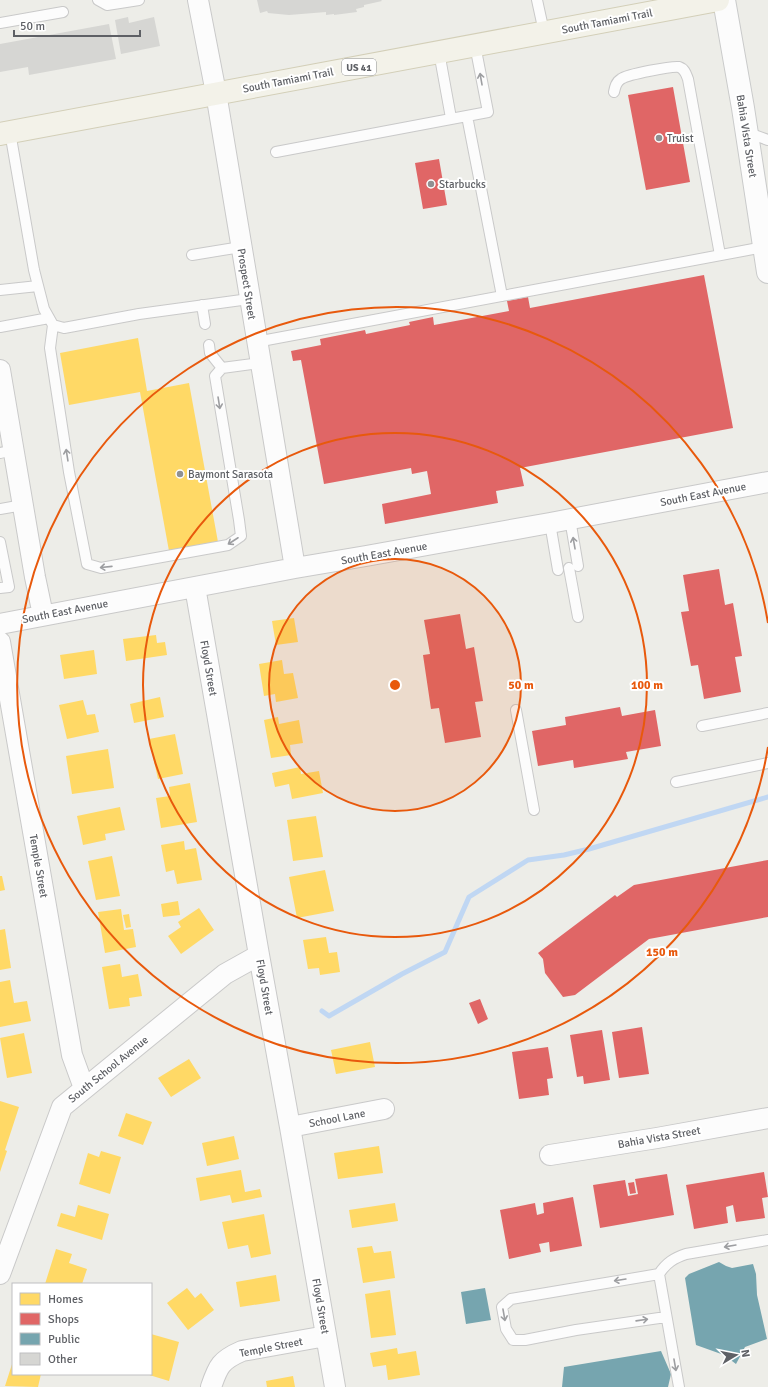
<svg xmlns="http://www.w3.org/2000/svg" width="768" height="1387" font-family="Signika,sans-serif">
  <rect width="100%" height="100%" fill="#edede8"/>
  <path fill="#ffd966" d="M138,338L147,391L189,383L218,542L169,551L140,392L69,405L60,353Z
    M294,618L298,642L276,645L272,621Z
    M156,635L157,643L165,642L167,655L126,661L123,639Z
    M94,650L97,674L64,679L60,655Z
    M282,660L284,674L293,673L298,698L276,702L275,694L264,696L259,664Z
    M160,697L164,717L134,723L130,704Z
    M83,700L87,715L95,714L99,732L67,739L59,705Z
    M278,717L279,724L299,720L303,743L290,745L291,755L271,758L264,720Z
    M175,734L183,774L158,779L149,739Z
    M108,749L114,788L72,794L66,756Z
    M300,767L301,774L319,771L323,793L292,799L289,784L275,787L272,773Z
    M190,783L197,822L161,828L156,798L170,796L169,787Z
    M120,807L125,830L105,834L106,840L83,845L77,816Z
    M316,816L323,857L293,861L287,820Z
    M184,841L185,850L196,848L202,880L177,884L174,870L166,872L161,845Z
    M112,856L120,896L96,900L88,861Z
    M325,870L334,911L297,918L289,877Z
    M0,876H2L5,890L0,891Z
    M178,901L180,915L163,917L161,904Z
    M199,908L214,930L181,954L168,936L181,927L178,922Z
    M121,909L124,930L133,929L136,947L105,953L98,912Z
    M129,914L131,927L126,928L123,915Z
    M5,929L11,968L0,970V930Z
    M326,937L329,953L337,952L340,972L320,975L319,968L308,969L303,940Z
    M120,964L122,977L138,974L142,996L129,998L130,1006L109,1009L102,967Z
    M10,980L14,1003L27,1001L31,1021L0,1027V982Z
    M24,1033L32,1073L7,1078L0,1038Z
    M370,1042L375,1067L336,1074L331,1050Z
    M189,1059L201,1078L171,1097L158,1078Z
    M0,1101L19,1107L5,1150L7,1151L0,1172Z
    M126,1113L152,1122L143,1145L118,1136Z
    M234,1136L239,1159L207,1166L202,1143Z
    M379,1146L383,1173L338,1179L334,1153Z
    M101,1151L121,1157L110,1194L79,1184L88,1153L99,1157Z
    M241,1170L245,1192L260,1189L262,1197L232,1203L230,1195L200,1201L196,1178Z
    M395,1203L398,1221L352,1228L349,1210Z
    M78,1205L109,1214L102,1240L57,1226L61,1213L75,1217Z
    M264,1214L271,1254L251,1258L248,1245L228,1249L222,1222Z
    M372,1246L374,1253L391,1251L395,1278L363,1283L357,1248Z
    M56,1249L72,1254L69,1263L87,1269L82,1284H45Z
    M276,1275L280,1301L240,1307L236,1282Z
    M187,1288L195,1298L201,1293L214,1310L188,1330L167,1303Z
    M390,1290L396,1335L371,1338L365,1294Z
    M151,1334L179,1342L169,1381L146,1374H151Z
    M397,1348L398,1354L416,1351L420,1375L388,1380L386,1365L373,1367L370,1353Z
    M13,1361V1374H41L38,1387L5,1386Z
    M293,1376L295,1387H267L266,1381Z"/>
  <path fill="#e06666" d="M673,87L690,182L646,190L628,95Z
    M439,159L447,205L423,209L415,163Z
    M704,275L733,428L520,468L524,486L496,491L498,503L385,524L382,504L431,494L427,471L412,474L411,468L324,484L301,360L293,361L291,351L321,345L320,339L365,330L366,334L410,325L409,322L433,317L434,325L509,311L507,301L528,297L530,308Z
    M719,569L725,605L733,603L742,656L735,657L741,692L704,699L698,665L691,666L681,612L689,611L683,575Z
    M460,614L466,649L474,647L483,701L475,702L481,737L445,743L439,708L431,709L423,655L430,654L424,620Z
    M620,707L622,716L655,710L661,746L626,752L628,759L574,768L573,760L538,766L532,731L566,725L565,717Z
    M768,860V917L649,939L575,995L563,997L545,973L543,959L538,953L615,895L617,897L634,885Z
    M480,999L488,1019L478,1024L469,1003Z
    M642,1027L649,1074L619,1078L612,1032Z
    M602,1030L610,1080L584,1084L583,1076L577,1077L570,1035Z
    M548,1047L553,1078L547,1079L549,1095L519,1099L512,1052Z
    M764,1172L768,1197L762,1198L765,1218L736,1222L733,1205L726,1207L728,1223L694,1229L686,1185Z
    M667,1174L674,1215L600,1228L593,1185L625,1180L628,1196L638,1194L635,1179Z
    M634,1182L636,1193L630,1194L628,1183Z
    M573,1197L582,1246L550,1252L549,1242L539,1244L541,1252L509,1259L500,1210L535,1203L537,1215L544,1213L543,1203Z"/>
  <path fill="#76a5af" d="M719,1262L726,1266L732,1268L753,1264L756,1274L757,1295L767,1339L745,1347L736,1364L724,1355L696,1345L685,1278L689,1274Z
    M485,1288L491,1320L466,1324L461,1292Z
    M661,1351L671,1374L668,1387H562L564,1367Z"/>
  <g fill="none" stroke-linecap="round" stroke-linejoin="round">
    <path stroke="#c0d7f3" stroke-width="5" d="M322,1011L329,1016L402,974L445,952L469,897L528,860L564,855L589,849L768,797"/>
  </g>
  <path fill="#d6d6d3" d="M257,0H381L382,1L364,5V7L356,9L357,12L334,15V14L326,15V12L289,15L268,13L267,11L260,13Z
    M128,17L129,23L154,17L160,46L121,54L115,20Z
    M109,24L116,59L29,75L28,67L0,72V44Z"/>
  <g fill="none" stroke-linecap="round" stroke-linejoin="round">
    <g stroke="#c9c9c9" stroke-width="12">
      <path id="lane" d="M98,0L107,5L139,0
        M537,0L544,32
        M0,23L63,12
        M439,52L451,118
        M614,92C615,87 616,82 621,79C628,74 672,66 679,67C685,69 686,74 688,79L720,255
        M467,116L502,296
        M10,132L34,270L44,309L53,325L64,328L139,314L249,299
        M746,132L768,140
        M276,152L488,112L475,45
        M192,255L241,247
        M0,290L38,286
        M202,305L205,324
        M53,325L50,348L69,472L87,564L101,568L228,545L241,536L239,520L215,376L222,368
        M0,327L49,318
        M256,342L764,247
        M209,345L210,353L222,368L260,363
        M0,453L14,450
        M0,509L23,505
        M570,519L578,566
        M550,523L558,570
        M0,542L9,587L0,588
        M569,568L578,617
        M516,710L534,810
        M702,726L768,713
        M676,782L768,763
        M659,1274L511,1299L502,1307L506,1329L513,1340H525L576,1330L666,1317
        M679,1387L659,1274C666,1263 674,1258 686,1254L768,1240"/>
    </g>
    <g stroke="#c9c9c9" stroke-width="22">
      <path id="street" d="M198,0L216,93L295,568
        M0,370L35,577L43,615
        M195,587L259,955L290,1127L335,1387
        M0,624L295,568L366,556L550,523L768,482
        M0,642L72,1055L84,1088
        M290,1127L384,1109
        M550,1155L657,1138L768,1118
        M0,1274L62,1107L225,974L259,955
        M211,1387C218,1366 221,1360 242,1351L326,1336"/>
    </g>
    <g stroke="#c9caca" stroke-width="24">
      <path id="secondary" d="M724,0L743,108L768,272"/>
    </g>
    <g stroke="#d3cfb8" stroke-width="24">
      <path id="primary" d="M0,134L718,0"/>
    </g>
    <use href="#lane" stroke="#fcfcfc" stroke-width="10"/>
    <use href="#street" stroke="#fcfcfc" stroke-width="20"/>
    <use href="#secondary" stroke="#fcfcfc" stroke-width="22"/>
    <use href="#primary" stroke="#f3f2e9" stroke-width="22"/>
  </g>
  <defs><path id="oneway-shaft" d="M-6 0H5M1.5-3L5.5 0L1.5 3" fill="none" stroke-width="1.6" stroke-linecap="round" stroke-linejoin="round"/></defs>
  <g stroke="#9d9ea1">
    <use href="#oneway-shaft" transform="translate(481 79) rotate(-100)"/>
    <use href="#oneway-shaft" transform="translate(219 403) rotate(81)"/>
    <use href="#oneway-shaft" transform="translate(67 455) rotate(-99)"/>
    <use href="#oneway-shaft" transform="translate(233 541) rotate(147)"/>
    <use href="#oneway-shaft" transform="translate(574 543) rotate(-100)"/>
    <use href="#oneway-shaft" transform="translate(106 567) rotate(174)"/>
    <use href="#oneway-shaft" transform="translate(730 1246) rotate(170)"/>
    <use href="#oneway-shaft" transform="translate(620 1280) rotate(171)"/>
    <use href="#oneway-shaft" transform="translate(504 1315) rotate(80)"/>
    <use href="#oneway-shaft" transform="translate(642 1320) rotate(-8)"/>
    <use href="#oneway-shaft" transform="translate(675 1365) rotate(80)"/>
  </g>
  <circle cx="395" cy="685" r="126" fill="#e8590c" fill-opacity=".12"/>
  <g fill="none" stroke="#e8590c" stroke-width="2">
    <circle cx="395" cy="685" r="126"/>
    <circle cx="395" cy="685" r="252"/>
    <path d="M768 747A378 378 0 1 1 768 623"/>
  </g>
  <g fill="#909193" stroke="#fff" stroke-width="1.5">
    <circle cx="659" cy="138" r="4"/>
    <circle cx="431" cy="184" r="4"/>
    <circle cx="180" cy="474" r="4"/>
  </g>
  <g text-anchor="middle" stroke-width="4" stroke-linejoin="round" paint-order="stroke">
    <rect fill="#fff" stroke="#8e9093" stroke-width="1" x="342" y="59" width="34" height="16" rx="3"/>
    <g font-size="10" font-weight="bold" fill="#5e6065">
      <text x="359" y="71">US 41</text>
    </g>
    <g font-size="11" fill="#5e6065" stroke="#fff">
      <text transform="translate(607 21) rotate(-11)" y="4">South Tamiami Trail</text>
      <text transform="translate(288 80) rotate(-11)" y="4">South Tamiami Trail</text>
      <text transform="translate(747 136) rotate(81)" y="4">Bahia Vista Street</text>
      <text transform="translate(247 284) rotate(81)" y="4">Prospect Street</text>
      <text transform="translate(703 494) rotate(-11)" y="4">South East Avenue</text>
      <text transform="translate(384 553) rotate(-10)" y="4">South East Avenue</text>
      <text transform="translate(65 611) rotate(-11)" y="4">South East Avenue</text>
      <text transform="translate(209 668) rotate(80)" y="4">Floyd Street</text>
      <text transform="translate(39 866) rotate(80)" y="4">Temple Street</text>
      <text transform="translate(265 987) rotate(80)" y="4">Floyd Street</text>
      <text transform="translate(108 1069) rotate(-39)" y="4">South School Avenue</text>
      <text transform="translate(337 1118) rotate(-11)" y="4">School Lane</text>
      <text transform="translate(659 1137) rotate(-10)" y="4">Bahia Vista Street</text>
      <text transform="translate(321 1306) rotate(80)" y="4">Floyd Street</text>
      <text transform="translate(271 1347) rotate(-11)" y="4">Temple Street</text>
    </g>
    <g font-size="11" fill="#5e6065" stroke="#fff" text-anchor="start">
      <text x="667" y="142">Truist</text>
      <text x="439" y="188">Starbucks</text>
      <text x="188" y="478">Baymont Sarasota</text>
    </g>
  </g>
  <circle cx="395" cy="685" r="6" fill="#e8590c" stroke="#fff" stroke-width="2"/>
  <g font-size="12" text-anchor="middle" font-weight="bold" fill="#e8590c" stroke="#fff" stroke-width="4" stroke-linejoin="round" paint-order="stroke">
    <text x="521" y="689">50 m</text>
    <text x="647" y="689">100 m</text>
    <text x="662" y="956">150 m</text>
  </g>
  <rect x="12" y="1283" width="140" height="92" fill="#ffffff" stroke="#bfbfc1"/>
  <rect x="20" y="1293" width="20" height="12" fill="#ffd966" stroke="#bfbfc1"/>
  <text x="48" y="1303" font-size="12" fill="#5e6065">Homes</text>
  <rect x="20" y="1313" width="20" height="12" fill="#e06666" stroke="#bfbfc1"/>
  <text x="48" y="1323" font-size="12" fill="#5e6065">Shops</text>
  <rect x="20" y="1333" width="20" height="12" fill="#76a5af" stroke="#bfbfc1"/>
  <text x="48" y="1343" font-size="12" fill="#5e6065">Public</text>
  <rect x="20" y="1353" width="20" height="12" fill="#d6d6d3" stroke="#bfbfc1"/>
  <text x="48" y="1363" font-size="12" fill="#5e6065">Other</text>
  <g transform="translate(736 1355) rotate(80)" stroke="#ffffff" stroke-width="3" paint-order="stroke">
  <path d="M0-3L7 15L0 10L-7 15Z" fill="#5e6065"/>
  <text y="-6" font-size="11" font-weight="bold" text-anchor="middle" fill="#5e6065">N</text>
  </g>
  <path d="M14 30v6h126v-6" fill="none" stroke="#5e6065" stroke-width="2"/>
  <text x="20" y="30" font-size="12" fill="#5e6065" stroke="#ffffff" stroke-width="3" paint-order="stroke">50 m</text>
</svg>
